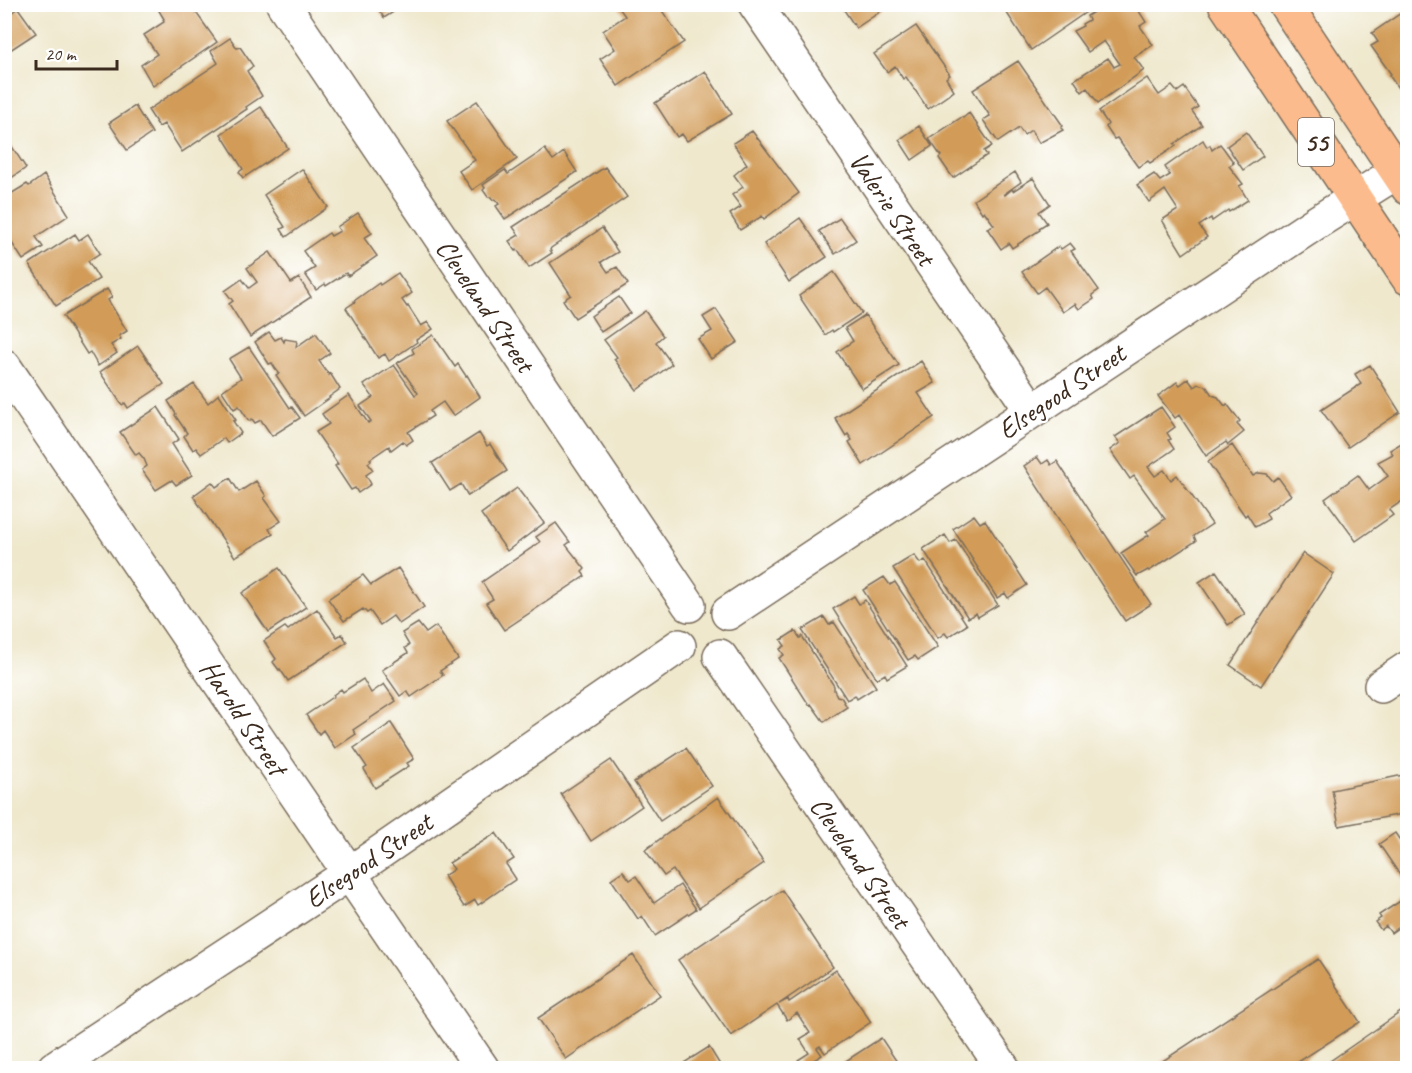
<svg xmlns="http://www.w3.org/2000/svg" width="1412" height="1073" font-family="Caveat,sans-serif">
  <rect width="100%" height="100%" fill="#fff"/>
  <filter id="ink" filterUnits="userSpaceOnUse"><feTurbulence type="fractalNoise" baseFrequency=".0167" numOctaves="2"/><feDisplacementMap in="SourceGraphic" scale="12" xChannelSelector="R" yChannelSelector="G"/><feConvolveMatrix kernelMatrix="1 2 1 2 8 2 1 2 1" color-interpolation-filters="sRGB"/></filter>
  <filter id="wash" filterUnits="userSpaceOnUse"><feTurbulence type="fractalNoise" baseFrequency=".008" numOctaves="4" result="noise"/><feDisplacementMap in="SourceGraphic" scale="24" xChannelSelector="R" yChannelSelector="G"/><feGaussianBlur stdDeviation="1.35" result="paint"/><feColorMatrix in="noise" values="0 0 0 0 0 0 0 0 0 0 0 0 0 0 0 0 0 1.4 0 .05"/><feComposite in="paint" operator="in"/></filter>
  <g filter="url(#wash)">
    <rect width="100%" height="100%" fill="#efe8cd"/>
    <g id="blocks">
      <path fill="#d29c59" d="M155,4H190L217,42L153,86L141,65L157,54L144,35L164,22L163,20L164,19Z
        M375,4H406L384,18Z
        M840,4H885L887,7L856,28Z
        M1001,4H1094L1095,6L1031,50Z
        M1106,4H1129L1133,10L1137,8L1146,22L1140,26L1153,45L1134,57L1144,70L1098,103L1087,88L1082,92L1074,80L1108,58L1114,67L1120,64L1104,41L1088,52L1073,31L1083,26L1082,24L1089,20L1087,16Z
        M617,5H658L684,42L618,86L600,59L615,49L603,31L625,16Z
        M18,8L36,33L4,54V18Z
        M1407,9L1408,87L1400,91L1389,75L1391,74L1371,46L1378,42L1372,33Z
        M916,26L950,75L946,78L954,91L928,109L906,77L903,79L895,66L887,72L874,54Z
        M230,38L237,48L240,47L253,66L247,71L262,96L246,107L247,109L182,152L164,124L159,127L148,110L218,63L211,51Z
        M1018,61L1063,126L1061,128L1063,130L1039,143L1031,130L1024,135L1019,128L998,142L983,120L990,116L973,90Z
        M705,71L732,114L687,141L682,134L677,137L655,103Z
        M1147,78L1159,95L1172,86L1177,92L1184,87L1198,107L1192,111L1202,125L1174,144L1176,146L1150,163L1148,161L1138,167L1117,138L1114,139L1106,127L1108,124L1099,111Z
        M477,101L517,159L472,190L459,171L475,160L447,121Z
        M135,106L152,133L127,150L109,123Z
        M261,107L288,148L243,178L239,172L243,169L221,134Z
        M969,113L992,146L984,151L987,155L953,178L939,158L941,156L929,139L962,117L963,118Z
        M919,126L932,146L912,160L899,140Z
        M752,131L799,193L764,219L762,216L740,230L730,214L741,207L732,195L743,187L734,175L747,164L733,143Z
        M1246,132L1263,156L1243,170L1227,146Z
        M5,136L26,168L5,182Z
        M1203,140L1207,147L1210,145L1212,150L1220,144L1224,149L1234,163L1229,166L1243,184L1239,186L1248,200L1229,212L1228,210L1212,221L1211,218L1199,226L1207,237L1183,254L1162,220L1178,210L1165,190L1149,202L1137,185L1154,174L1160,181L1170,175L1165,167Z
        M545,149L553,160L564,152L577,172L505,219L496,206L499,204L495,199L493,200L491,197H488L483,190L485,188L483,185L505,170L508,174Z
        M605,167L627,197L551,248L550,250L552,253L529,268L517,249L516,251L509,241L519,235L513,227Z
        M302,169L328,207L286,237L281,229L285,227L264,195Z
        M1015,172L1021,182L1004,194L1005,195L1012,189L1013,191L1033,178L1050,204L1039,212L1047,223L1039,228L1040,230L1012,248L1009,243L1001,249L987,228L994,225L984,211L982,213L974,200Z
        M44,175L69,215L36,237L43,247L23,260L4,231V198L27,184L29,186Z
        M358,213L372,233L364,238L377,256L348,276L346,273L326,286L325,284L316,290L305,274L315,268L303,251L329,233L331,236L340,231L337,227Z
        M800,218L827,257L789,282L764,244Z
        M840,218L856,240L835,254L819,231Z
        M602,228L618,252L601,262L608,272L617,267L628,284L575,318L563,300L571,295L550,263Z
        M75,234L79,240L88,234L100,253L88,261L99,279L56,306L29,264Z
        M1070,243L1075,249L1071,251L1099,290L1092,295L1094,299L1079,309L1075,304L1063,312L1045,287L1037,293L1022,272L1059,246L1061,249Z
        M270,252L291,283L299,278L311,297L250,337L229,304L233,301L225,291L242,279L249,288L257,282L247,268Z
        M834,272L862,313L833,332L832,330L825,335L799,296Z
        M398,273L412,293L402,300L407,307L408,306L421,326L428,322L433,329L416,340L417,342L389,361L385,354L378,358L346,308L355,302L354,301L379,283L380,285Z
        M107,289L112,297L108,300L127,331L119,336L121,339L111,345L117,353L98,366L90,352L87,354L63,316Z
        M619,297L630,313L601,332L591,316Z
        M716,309L738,342L711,359L698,339L712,331L703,317Z
        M645,311L663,336L656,342L672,364L637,390L614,359L617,357L604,340Z
        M865,315L899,365L862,389L837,352L853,341L845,328Z
        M269,332L275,340L281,337L284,342L285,339L297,341L296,347L316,333L330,353L319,361L329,375L330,373L340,389L329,397L330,398L304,416L276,375L279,373L275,368L272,363L269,364L255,342Z
        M433,335L455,367L458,364L466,376L467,375L480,397L453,416L443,402L430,411L433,416L408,432L413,440L406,445L403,441L391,450L389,446L370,459L371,461L368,463L373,470L366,475L371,484L358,493L355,488L351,490L335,466L338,464L316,432L329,424L322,414L349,395L368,423L371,421L360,406L373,397L364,385L394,365L415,395L418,393L397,363L414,353L412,349Z
        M138,346L164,384L128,408L125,403L122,405L100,372Z
        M249,347L290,408L292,407L300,418L272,436L261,420L255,423L252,419L249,421L239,406L234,409L222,391L241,378L229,359Z
        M921,361L935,383L918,393L934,417L863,465L849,442L852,440L848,434L846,436L835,418Z
        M1370,365L1400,412L1348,447L1321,410L1361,384L1355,374Z
        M1188,379L1194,387L1198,384L1206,386L1212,395L1218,397L1225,406L1227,404L1240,421L1237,424L1244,432L1228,445L1226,442L1206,456L1179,415L1175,418L1158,396L1177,382L1180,385Z
        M194,384L208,403L219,394L236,420L233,421L241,433L227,443L224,438L201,454L196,448L193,450L184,436L187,433L175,415L176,414L168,401Z
        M158,407L179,439L172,444L192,475L176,485L172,480L156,490L142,470L147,466L144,459L139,453L136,455L120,432Z
        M1161,407L1175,427L1167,433L1171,439L1168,440L1174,449L1148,467L1155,476L1164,470L1171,480L1177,475L1212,524L1194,536L1196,541L1149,571L1148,570L1137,576L1121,553L1149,535L1146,532L1165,519L1134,476L1130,479L1110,450L1120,443L1115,437Z
        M479,433L487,446L490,444L507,471L468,496L461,484L450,491L432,463Z
        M1408,439V497L1389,510L1393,515L1356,541L1325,499L1358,475L1369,490L1388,476L1378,462L1393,454L1390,450Z
        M1232,445L1253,476L1259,473L1267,474L1273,481L1278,477L1291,495L1266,513L1269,519L1255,527L1247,514L1245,516L1208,462Z
        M1037,457L1042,464L1048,460L1051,465L1057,461L1151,604L1125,621L1024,466Z
        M230,478L239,492L256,481L266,496L264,498L281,521L269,529L273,534L235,557L193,496L212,482L216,487Z
        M517,488L544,523L507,551L481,514Z
        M974,515L980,523L985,520L1027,585L1008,598L1005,593L997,598L953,529Z
        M556,523L570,542L566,545L585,569L582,572L585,576L504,630L486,603L493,599L482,582L540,542L536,537Z
        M945,535L950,543L956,540L998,605L978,617L976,613L968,618L923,549Z
        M1303,553L1334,574L1261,686L1230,665Z
        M914,555L920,563L925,560L967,625L948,637L945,633L938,638L893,568Z
        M279,568L306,607L268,632L242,593Z
        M398,568L424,607L399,624L393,616L380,625L370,611L367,613L363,609L344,621L328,599L363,575L371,585Z
        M1216,571L1245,614L1228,625L1199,582Z
        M884,577L890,585L895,582L938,647L918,660L915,656L908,660L863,590Z
        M854,596L859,604L865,600L907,666L887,678L885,674L877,679L833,609Z
        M317,609L337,637L342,634L347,642L308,667V668L288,681L280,669L279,670L273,662L276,659L264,641L285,627L288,630Z
        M824,617L829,625L834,622L876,687L857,699L855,695L847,700L802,630Z
        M418,623L426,633L436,626L458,659L440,671L443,675L411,697L407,691L400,696L382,670L408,653L405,648L409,645L402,633Z
        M795,631L800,638L802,636L834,686V690L837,696L841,697L847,707L824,722L811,704L809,705L779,658L784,655L780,649L785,646L781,640Z
        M363,679L371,693L384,684L396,701L353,730L356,734L335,748L323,730L319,734L306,715L334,696L333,695L341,689L343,692Z
        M391,723L414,759L407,763L409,766L375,788L364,769L367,767L354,748Z
        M686,748L712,786L660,821L634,782Z
        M611,760L642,806L591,841L561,794Z
        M1408,774V813L1339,826L1332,790Z
        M718,797L764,863L699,908L673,870L664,876L645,850Z
        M496,833L514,859L506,864L516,879L478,905L475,900L464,907L444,876L454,869L449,863Z
        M1395,833L1408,852V887L1379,844Z
        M623,871L630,880L636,876L654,903L680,885L696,909L655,936L642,916L638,919L611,879Z
        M782,890L833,967L779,1004L788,999L789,1002L836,970L871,1022L825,1053L820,1046L818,1047L817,1048L822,1055L803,1067L798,1060L809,1053L800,1039L810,1033L797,1013L787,1020L777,1005L731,1036L678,960Z
        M1408,896V934L1402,925L1391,933L1386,926L1381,930L1375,922L1381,918L1379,915Z
        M633,955L660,995L566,1059L538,1018Z
        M1318,959L1360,1022L1289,1068H1152Z
        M1408,1007V1068H1320L1369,1034Z
        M881,1038L901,1068H835Z
        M709,1047L722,1068H676Z"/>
    </g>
  </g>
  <g filter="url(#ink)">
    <use href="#blocks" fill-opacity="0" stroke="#7a6c5b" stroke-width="1.5"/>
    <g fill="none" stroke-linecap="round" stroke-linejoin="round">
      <g stroke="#7a6c5b" stroke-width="36">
        <path id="minor" d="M283,4L689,605
          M755,4L1032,411
          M4,366L482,1068
          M728,613L1314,224L1397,172
          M720,656L1003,1068
          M1381,686L1408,668
          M54,1068L350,873L679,646"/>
      </g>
      <g stroke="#7a6c5b" stroke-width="36">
        <path id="major" d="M1225,4L1408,278
          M1285,4L1408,188"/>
      </g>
      <use href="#minor" stroke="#fff" stroke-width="33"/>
      <use href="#major" stroke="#fbbb8c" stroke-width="33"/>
    </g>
  </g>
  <g text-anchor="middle" stroke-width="4.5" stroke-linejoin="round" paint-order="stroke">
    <rect fill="#fff" stroke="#766a62" stroke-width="1.5" x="1298" y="118" width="36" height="48" rx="4.5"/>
    <g font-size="27" font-weight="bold" fill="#3b2a1e">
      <text x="1316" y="151">55</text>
    </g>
    <g font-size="28" fill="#3b2a1e" stroke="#fff">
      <text transform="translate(893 208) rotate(56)" y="10">Valerie Street</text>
      <text transform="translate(486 305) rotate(56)" y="10">Cleveland Street</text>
      <text transform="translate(1061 391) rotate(-34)" y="10">Elsegood Street</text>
      <text transform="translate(244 717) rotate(56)" y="10">Harold Street</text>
      <text transform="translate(368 860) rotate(-34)" y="10">Elsegood Street</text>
      <text transform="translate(861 862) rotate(55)" y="10">Cleveland Street</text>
    </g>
  </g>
  <rect width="1412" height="1073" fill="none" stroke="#fff" stroke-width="24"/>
  <path d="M36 60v9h81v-9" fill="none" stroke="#3b2a1e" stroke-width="3"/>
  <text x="45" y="60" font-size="18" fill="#3b2a1e" stroke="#ffffff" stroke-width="4.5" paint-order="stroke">20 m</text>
</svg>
